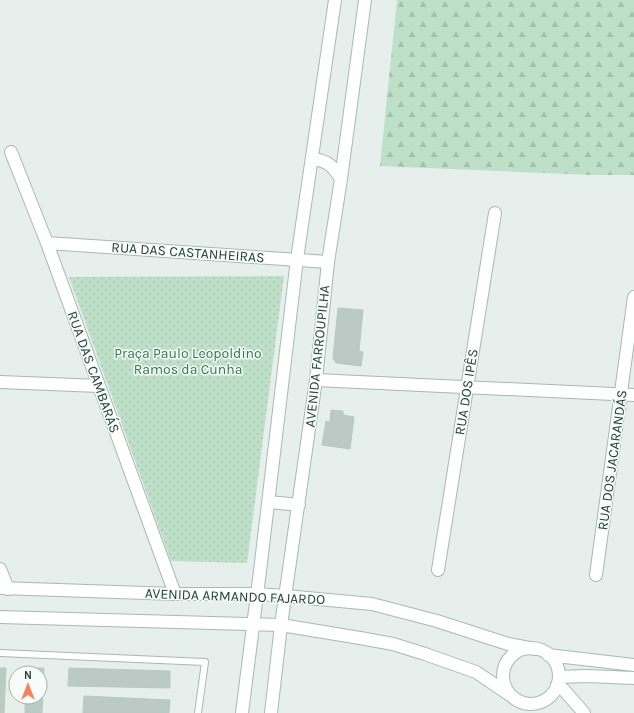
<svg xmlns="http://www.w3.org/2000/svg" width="634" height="713" font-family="Karla,sans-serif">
  <defs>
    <pattern id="forest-firs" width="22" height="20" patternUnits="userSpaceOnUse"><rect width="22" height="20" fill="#bfe0c8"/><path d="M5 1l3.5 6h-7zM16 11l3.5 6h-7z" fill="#a4c1ad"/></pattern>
    <pattern id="park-dots" width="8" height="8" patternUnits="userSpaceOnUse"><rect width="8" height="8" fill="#bfe0c8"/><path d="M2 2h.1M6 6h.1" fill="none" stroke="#a4c1ad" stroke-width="1.8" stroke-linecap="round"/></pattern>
  </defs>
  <rect width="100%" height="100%" fill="#e6efeb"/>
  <path fill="url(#forest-firs)" d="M397,0H634V175H590L380,166Z"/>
  <path fill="url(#park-dots)" d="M284,276L247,563L171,561L69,277Z"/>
  <path fill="#bbcac4" stroke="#b8c9c2" d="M338,308L363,310L359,351L363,352L361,366L336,363L333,358Z
    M331,410L343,411V415L354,417L350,449L322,445L326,421L330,422Z
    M0,668H6L4,713H0Z
    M26,668H44L42,713H25V697H40V673H26Z
    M69,668L170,671V688L68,686Z
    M84,696L170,700L169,713H83Z"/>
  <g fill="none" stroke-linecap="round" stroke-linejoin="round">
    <g stroke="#a8b8b2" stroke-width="8">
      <path id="service" d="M0,653L205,662L198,713"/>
    </g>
    <g stroke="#a8b8b2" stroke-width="14">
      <path id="minor" d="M11,152L47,243L175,594
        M47,243L328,262
        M316,380L634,395
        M0,382L99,386
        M0,569L8,589
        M438,570L495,213
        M596,575L634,297"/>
    </g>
    <g stroke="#a4bbb3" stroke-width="14">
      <path id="secondary" d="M313,159C328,161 333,166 341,179
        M269,502L299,505
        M0,588L175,594H257L286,596L372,604L437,621L508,644L535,649
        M0,617L281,625L360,638L393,644L425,654L476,672L510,695
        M503 676a28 28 0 1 1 56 0a28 28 0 1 1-56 0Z
        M548,655L634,665
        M559,677L587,676L634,678
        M557,685L563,689L584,713
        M242,713L260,571L297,259L335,0
        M271,713L281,625L316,380L328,262L341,179L365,0"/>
    </g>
    <use href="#service" stroke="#fff" stroke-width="6"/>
    <use href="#minor" stroke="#fff" stroke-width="12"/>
    <use href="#secondary" stroke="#fff" stroke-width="12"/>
  </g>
  <g text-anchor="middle" stroke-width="3" stroke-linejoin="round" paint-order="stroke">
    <g font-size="14" fill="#24423a" stroke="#f7fbf9">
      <text transform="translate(188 252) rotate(4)" y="5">RUA DAS CASTANHEIRAS</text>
      <text transform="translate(317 356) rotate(-84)" y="5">AVENIDA FARROUPILHA</text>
      <text transform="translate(94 372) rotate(70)" y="5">RUA DAS CAMBARÁS</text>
      <text transform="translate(466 392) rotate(-81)" y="5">RUA DOS IPÊS</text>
      <text transform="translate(612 460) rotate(-82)" y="5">RUA DOS JACARANDÁS</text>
      <text transform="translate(235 596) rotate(2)" y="5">AVENIDA ARMANDO FAJARDO</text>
    </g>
    <g font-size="14" fill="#2d7a4b" stroke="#f7fbf9">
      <text x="188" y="358">Praça Paulo Leopoldino<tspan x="188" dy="16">Ramos da Cunha</tspan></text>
    </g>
  </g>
  <g transform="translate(28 685)"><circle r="19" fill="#f7fbf9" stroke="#a3b1ad"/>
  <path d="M0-3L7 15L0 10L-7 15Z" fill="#f4845f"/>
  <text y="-6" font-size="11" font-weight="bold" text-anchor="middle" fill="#24423a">N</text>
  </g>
</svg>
